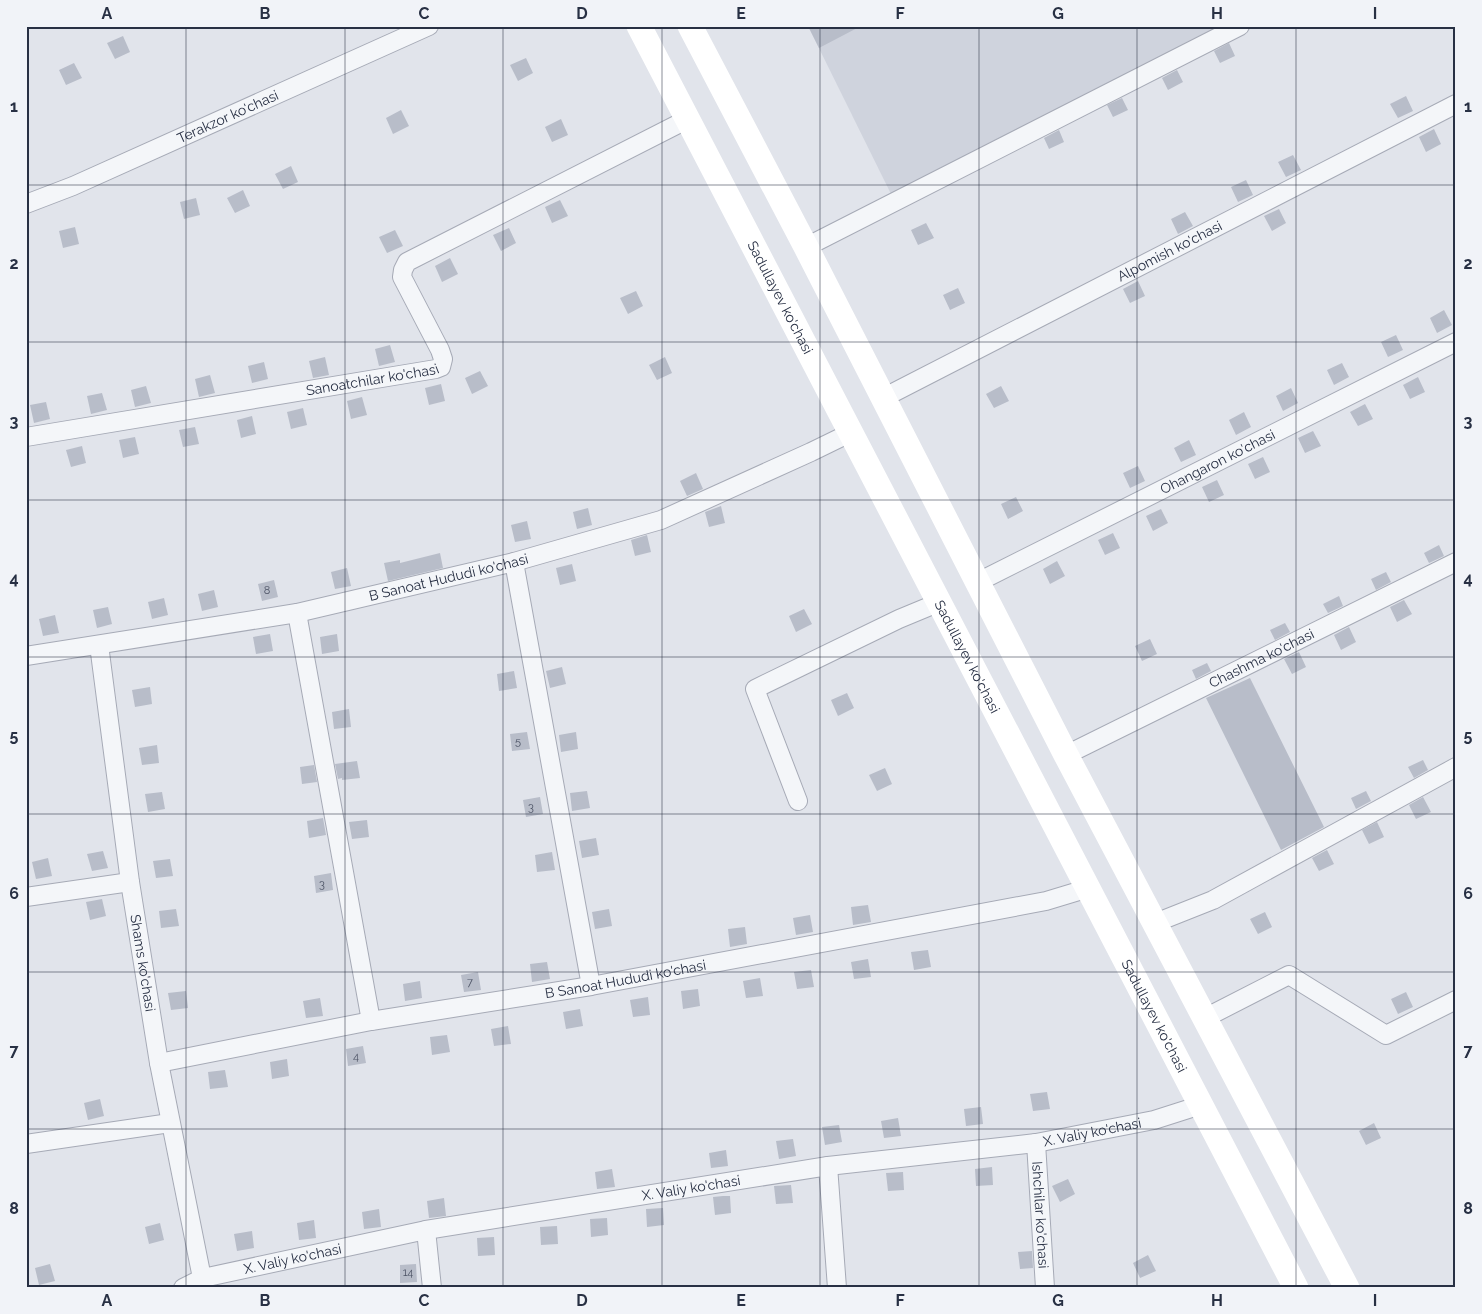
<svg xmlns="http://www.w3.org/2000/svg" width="1482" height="1314" font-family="Raleway,sans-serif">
  <rect width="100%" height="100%" fill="#e1e4eb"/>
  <path fill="#cfd3dd" d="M808,26H1224L891,194Z"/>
  <path fill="#b8bdc9" d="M808,26H861L819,48Z
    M123,36L130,52L115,59L107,43Z
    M1229,43L1235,56L1220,63L1214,51Z
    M526,58L533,73L518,81L510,65Z
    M74,63L82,78L66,85L59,70Z
    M1177,70L1183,82L1168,90L1162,78Z
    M1406,96L1413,111L1398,118L1390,104Z
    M1122,98L1128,110L1113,117L1107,105Z
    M401,110L409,126L393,134L386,118Z
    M561,119L568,135L552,142L545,127Z
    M1434,129L1441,144L1426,152L1419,137Z
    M1059,130L1064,142L1049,149L1044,138Z
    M1293,155L1301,170L1286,177L1278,162Z
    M291,166L298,182L283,189L275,174Z
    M1246,180L1253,195L1238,202L1231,187Z
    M243,190L250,206L235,213L227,198Z
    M196,198L200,215L184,219L180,202Z
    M560,200L568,216L552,223L545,207Z
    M1279,209L1286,223L1272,231L1264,216Z
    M1185,212L1193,226L1178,234L1171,219Z
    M926,223L934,238L918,245L911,230Z
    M75,227L79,244L63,248L59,231Z
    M509,228L516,243L501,251L493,235Z
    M395,230L403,246L387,253L379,237Z
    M450,258L458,274L442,282L435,266Z
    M1138,281L1145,296L1130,303L1123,289Z
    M958,288L965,303L950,310L943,295Z
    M636,291L643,306L628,314L620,298Z
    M1444,310L1452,325L1437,333L1430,318Z
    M1396,335L1403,350L1388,357L1381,342Z
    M390,345L395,362L379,366L375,349Z
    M325,357L329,375L313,378L309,361Z
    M665,357L672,373L657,380L649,365Z
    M264,362L268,379L252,383L248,366Z
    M1342,363L1349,377L1334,385L1327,370Z
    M480,371L488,386L472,394L465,378Z
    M210,375L215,393L199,397L195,379Z
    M1418,377L1425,392L1410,399L1403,385Z
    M441,384L445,401L429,405L425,388Z
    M146,386L151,403L135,407L131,390Z
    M1001,386L1009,401L994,408L986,394Z
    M1291,388L1298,403L1283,411L1276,396Z
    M102,393L107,410L91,414L87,396Z
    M362,397L367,415L351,419L347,401Z
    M46,402L50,419L34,423L30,405Z
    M1365,404L1373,419L1358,426L1350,412Z
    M303,408L307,425L291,429L287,412Z
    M1244,412L1251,427L1236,435L1229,420Z
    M252,416L256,434L241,438L237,420Z
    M195,427L199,444L183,447L179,430Z
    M1313,431L1321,446L1305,453L1298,438Z
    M135,437L139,454L123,458L119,440Z
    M1189,440L1196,455L1181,462L1174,448Z
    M82,446L86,463L71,467L66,450Z
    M1263,457L1270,472L1255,479L1248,464Z
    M1138,466L1145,481L1130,488L1123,473Z
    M696,473L703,489L687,496L680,481Z
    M1217,480L1224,495L1209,502L1202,487Z
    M1016,497L1023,511L1008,519L1001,504Z
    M721,506L725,523L709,527L705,512Z
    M588,508L592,525L577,529L573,512Z
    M1161,509L1168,523L1153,531L1146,516Z
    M527,521L531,539L515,542L511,525Z
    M1113,533L1120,548L1105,555L1098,540Z
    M647,535L651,552L635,556L631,540Z
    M1439,545L1444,556L1429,563L1424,553Z
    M440,553L443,568L388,581L384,563L400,560V563Z
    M1057,561L1065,576L1050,584L1043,569Z
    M572,564L576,581L560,585L556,568Z
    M347,568L351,586L335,589L331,572Z
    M1386,572L1391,582L1376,590L1371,579Z
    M274,580L278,597L262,601L258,584Z
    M214,590L218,607L202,611L198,594Z
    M1339,596L1343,606L1328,613L1323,604Z
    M164,598L168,615L152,619L148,602Z
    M1404,600L1412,614L1397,622L1390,607Z
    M108,607L112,624L97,628L93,610Z
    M804,609L812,624L796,632L789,616Z
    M55,615L59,633L43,636L39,619Z
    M1285,623L1290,632L1275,640L1270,630Z
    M1349,627L1356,642L1341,650L1334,635Z
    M270,634L273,651L256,654L253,637Z
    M337,634L339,651L322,654L320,637Z
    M1150,639L1157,654L1142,661L1135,646Z
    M1299,652L1306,667L1292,674L1284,659Z
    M1207,663L1211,671L1196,679L1192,670Z
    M562,667L566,684L550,688L546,671Z
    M514,671L517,688L499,691L497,674Z
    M1250,678L1324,827L1281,850L1206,698Z
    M150,687L152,704L135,707L132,690Z
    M847,693L854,708L838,716L831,700Z
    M349,709L351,727L334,729L332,712Z
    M527,732L530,749L512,751L510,734Z
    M576,732L578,749L561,752L559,735Z
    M157,745L159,763L142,765L139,748Z
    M1423,760L1428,770L1414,778L1408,767Z
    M357,761L360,778L342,780V778L338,779L335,764Z
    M314,765L317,782L302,784L300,767Z
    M885,768L892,784L877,791L869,775Z
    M587,791L590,808L572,811L570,793Z
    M1366,791L1371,801L1356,809L1351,798Z
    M162,792L165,809L148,812L145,794Z
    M540,797L543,814L526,817L523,800Z
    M1423,797L1431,812L1416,819L1409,805Z
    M323,818L326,835L309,838L307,821Z
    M367,820L369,837L352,839L349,822Z
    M1377,822L1384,837L1369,844L1362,830Z
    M596,838L599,855L582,858L579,841Z
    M1327,850L1334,864L1319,871L1312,858Z
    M103,851L108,868L92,871L87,854Z
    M552,852L555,870L537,872L535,855Z
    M48,858L52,876L36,879L32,862Z
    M170,859L173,876L156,878L153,861Z
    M331,873L333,890L316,893L314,876Z
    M102,899L106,916L90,920L86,902Z
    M868,905L871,922L853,925L851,907Z
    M176,909L179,926L161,928L159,911Z
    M609,909L612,926L595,929L592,912Z
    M1265,912L1272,927L1258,934L1250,919Z
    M810,915L813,932L796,935L793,918Z
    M745,927L747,944L730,947L728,929Z
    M928,950L931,967L914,970L911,952Z
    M868,959L871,977L854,979L851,962Z
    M547,962L550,979L532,982L530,964Z
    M811,970L814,987L797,989L794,972Z
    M478,972L481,990L464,992L461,975Z
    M760,978L763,996L746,998L743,981Z
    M420,981L422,998L405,1001L403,984Z
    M698,989L700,1006L683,1009L681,991Z
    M186,991L188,1008L171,1010L168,993Z
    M1406,992L1413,1007L1398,1014L1391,999Z
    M648,997L650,1015L633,1017L630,1000Z
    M320,998L323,1016L306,1018L303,1001Z
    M580,1009L583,1026L566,1029L563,1012Z
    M508,1026L511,1044L494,1046L491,1029Z
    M447,1035L450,1052L432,1055L430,1037Z
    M363,1046L366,1063L348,1066L346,1049Z
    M287,1059L289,1076L272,1079L270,1062Z
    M225,1070L228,1087L210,1089L208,1072Z
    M1047,1092L1050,1109L1033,1111L1030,1094Z
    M100,1099L104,1116L88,1120L84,1103Z
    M981,1107L983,1124L966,1126L964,1109Z
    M898,1118L901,1136L884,1138L881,1121Z
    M1374,1123L1381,1138L1366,1145L1359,1131Z
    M839,1125L842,1142L825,1145L822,1127Z
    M793,1139L796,1156L779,1159L776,1141Z
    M726,1150L728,1166L711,1168L709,1153Z
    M992,1167L993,1185L976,1186L975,1169Z
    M612,1169L615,1187L597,1189L595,1172Z
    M903,1172L904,1190L888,1191L886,1173Z
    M1068,1179L1075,1194L1060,1202L1052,1186Z
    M791,1185L793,1203L776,1204L774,1186Z
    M723,1196H730L731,1213L715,1215L713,1197Z
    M444,1198L446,1216L429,1218L427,1201Z
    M663,1208L664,1225L647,1227L646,1209Z
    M379,1209L381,1227L364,1229L362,1212Z
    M607,1218L608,1235L591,1237L590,1219Z
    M314,1220L316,1238L299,1240L297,1223Z
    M160,1223L164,1240L149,1244L145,1227Z
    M557,1226L558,1244L541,1245L540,1227Z
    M252,1231L254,1248L237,1251L234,1234Z
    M494,1237L495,1255L478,1256L477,1238Z
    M1032,1251L1033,1268L1020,1269L1018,1252Z
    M1148,1255L1156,1271L1140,1278L1133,1263Z
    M50,1264L55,1281L39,1285L35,1268Z
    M416,1264L417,1282L400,1283V1265Z"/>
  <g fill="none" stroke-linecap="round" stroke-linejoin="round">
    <g stroke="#a6aab6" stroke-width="20">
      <g id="street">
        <path id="s1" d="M26,204L73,186L429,26"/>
        <path d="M806,247L1240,26"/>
        <path id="s2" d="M883,398L1456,104"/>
        <path id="s3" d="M26,437L436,369L441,367L443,359L440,350L402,277L403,270L407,262L688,119"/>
        <path d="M514,562L591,986"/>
        <path id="s4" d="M978,582L1456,342"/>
        <path d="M297,613L371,1021"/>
        <path id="s5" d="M99,645L130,882L159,1063L204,1288"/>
        <path id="s6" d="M26,656L297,613L514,562L661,520L811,452L852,432"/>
        <path id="s7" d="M1066,755L1456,562"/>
        <path d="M798,801L755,689L899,619L940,602"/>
        <path d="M26,897L130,882"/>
        <path d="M1155,923L1213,900L1456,767"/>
        <path d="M1205,1018L1289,975L1386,1035L1456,1000"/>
        <path id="s8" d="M159,1063L371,1021L591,986L1046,901L1089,888"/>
        <path id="s9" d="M1036,1143L1045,1288"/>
        <path d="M26,1144L170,1123"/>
        <path d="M828,1166L837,1288"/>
        <path d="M426,1230L432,1288"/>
        <path id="s10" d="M183,1288L203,1278L426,1230L828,1166L1036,1143L1154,1120L1201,1105"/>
      </g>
    </g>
    <use href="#street" stroke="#f4f6f9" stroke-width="18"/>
    <g stroke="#fff" stroke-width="25">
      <path id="s11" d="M639,26L1296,1288"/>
      <path d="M690,26L806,247L1066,755L1347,1288"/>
    </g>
  </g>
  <path fill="none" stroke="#283044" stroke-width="1" stroke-opacity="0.55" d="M186,26V1288M345,26V1288M503,26V1288M662,26V1288M820,26V1288M979,26V1288M1137,26V1288M1296,26V1288M26,185H1456M26,342H1456M26,500H1456M26,657H1456M26,814H1456M26,972H1456M26,1129H1456"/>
  <g text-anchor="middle" stroke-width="4.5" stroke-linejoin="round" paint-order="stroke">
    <g font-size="11" fill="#4c5365">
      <text x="267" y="594">8</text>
      <text x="518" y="745">5</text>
      <text x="531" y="811">3</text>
      <text x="322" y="888">3</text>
      <text x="470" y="986">7</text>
      <text x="356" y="1060">4</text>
      <text x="408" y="1276">14</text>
    </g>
    <g font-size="14" fill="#283044" stroke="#f1f3f8">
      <text dy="5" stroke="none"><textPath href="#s1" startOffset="220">Terakzor ko'chasi</textPath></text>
      <text dy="5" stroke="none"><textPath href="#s2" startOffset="322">Alpomish ko'chasi</textPath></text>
      <text dy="5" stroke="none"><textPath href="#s11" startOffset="306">Sadullayev ko'chasi</textPath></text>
      <text dy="5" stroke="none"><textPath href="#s3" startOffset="351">Sanoatchilar ko'chasi</textPath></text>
      <text dy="5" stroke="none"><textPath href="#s4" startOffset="268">Ohangaron ko'chasi</textPath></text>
      <text dy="5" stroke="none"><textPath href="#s6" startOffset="430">B Sanoat Hududi ko'chasi</textPath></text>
      <text dy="5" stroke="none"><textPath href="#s11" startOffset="711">Sadullayev ko'chasi</textPath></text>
      <text dy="5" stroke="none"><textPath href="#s7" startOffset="218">Chashma ko'chasi</textPath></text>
      <text dy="5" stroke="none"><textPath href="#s5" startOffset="321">Shams ko'chasi</textPath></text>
      <text dy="5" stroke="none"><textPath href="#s8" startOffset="474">B Sanoat Hududi ko'chasi</textPath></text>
      <text dy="5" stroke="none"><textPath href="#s11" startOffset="1116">Sadullayev ko'chasi</textPath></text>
      <text dy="5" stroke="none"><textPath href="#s10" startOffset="924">X. Valiy ko'chasi</textPath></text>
      <text dy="5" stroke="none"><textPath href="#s10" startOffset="519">X. Valiy ko'chasi</textPath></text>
      <text dy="5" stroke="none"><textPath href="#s9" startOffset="72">Ishchilar ko'chasi</textPath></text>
      <text dy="5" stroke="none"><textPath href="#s10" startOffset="114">X. Valiy ko'chasi</textPath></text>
    </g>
  </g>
  <rect width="1482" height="1314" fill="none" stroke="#f1f3f8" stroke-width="55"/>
  <rect x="28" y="28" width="1426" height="1258" fill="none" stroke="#283044" stroke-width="2"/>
  <g font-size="16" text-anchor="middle" font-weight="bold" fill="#283044">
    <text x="107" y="19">A</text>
    <text x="265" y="19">B</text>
    <text x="424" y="19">C</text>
    <text x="582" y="19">D</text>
    <text x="741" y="19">E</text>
    <text x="900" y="19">F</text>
    <text x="1058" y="19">G</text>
    <text x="1217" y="19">H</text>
    <text x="1375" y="19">I</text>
    <text x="14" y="112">1</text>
    <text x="1468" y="112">1</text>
    <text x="14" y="269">2</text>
    <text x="1468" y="269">2</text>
    <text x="14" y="427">3</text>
    <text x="1468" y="427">3</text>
    <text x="14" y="584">4</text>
    <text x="1468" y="584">4</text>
    <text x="14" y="741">5</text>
    <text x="1468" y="741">5</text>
    <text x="14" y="899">6</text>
    <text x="1468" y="899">6</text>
    <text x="14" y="1056">7</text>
    <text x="1468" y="1056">7</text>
    <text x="14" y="1214">8</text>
    <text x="1468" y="1214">8</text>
    <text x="107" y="1306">A</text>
    <text x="265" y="1306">B</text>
    <text x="424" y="1306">C</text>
    <text x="582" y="1306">D</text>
    <text x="741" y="1306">E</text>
    <text x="900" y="1306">F</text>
    <text x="1058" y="1306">G</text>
    <text x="1217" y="1306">H</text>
    <text x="1375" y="1306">I</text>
  </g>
</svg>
